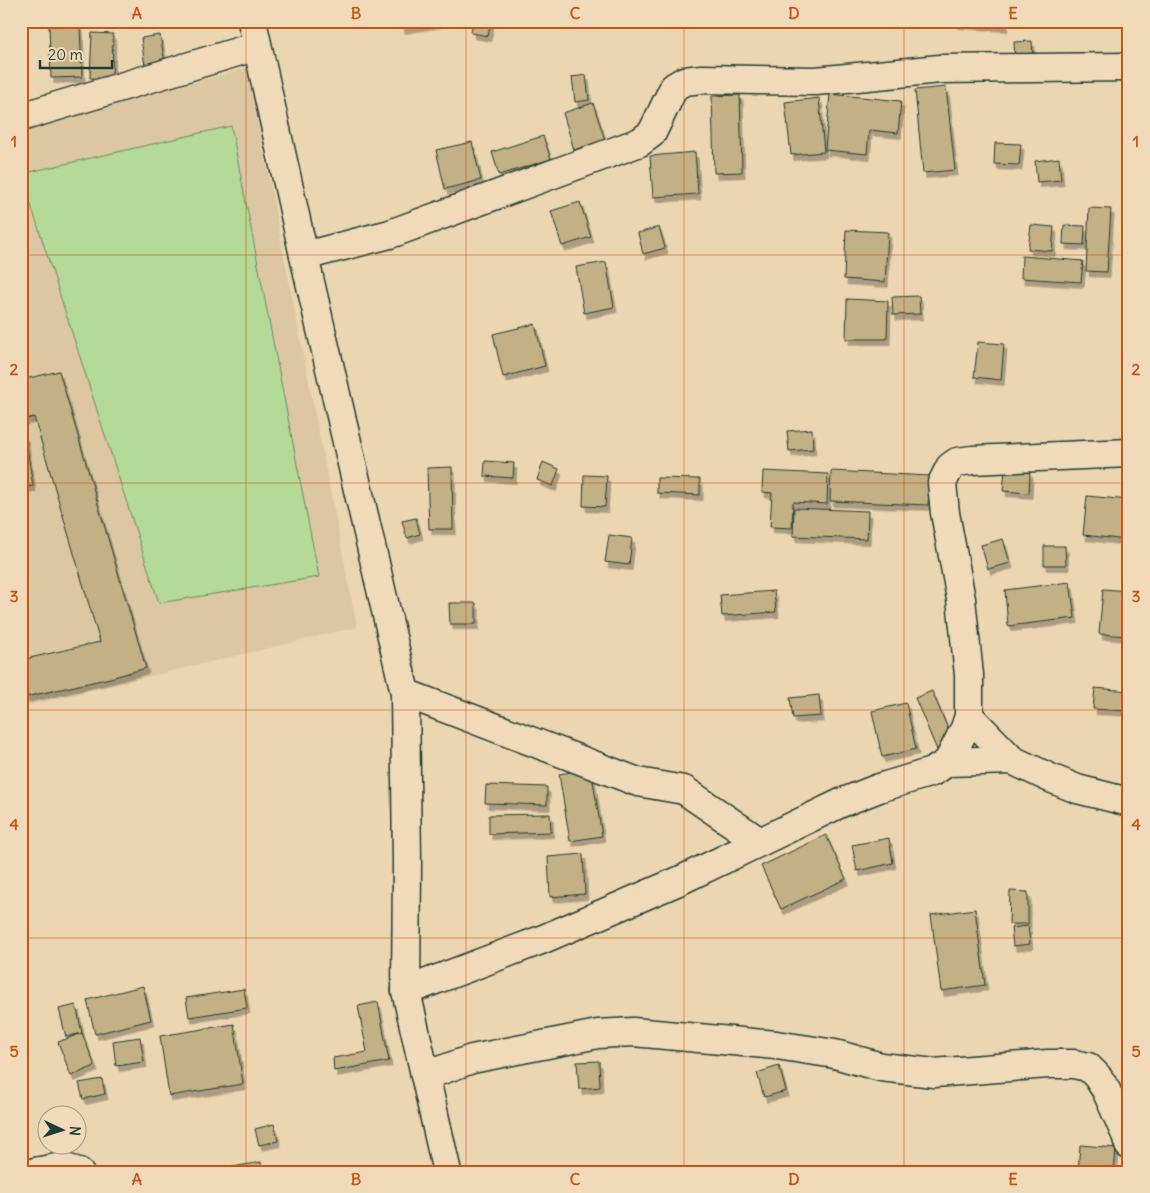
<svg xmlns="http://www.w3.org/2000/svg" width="1150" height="1193" font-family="Delius,sans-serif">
  <defs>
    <filter id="shadow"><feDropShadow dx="3" dy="5.5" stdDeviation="0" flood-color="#0004"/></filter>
  </defs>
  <rect width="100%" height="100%" fill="#ecd5b1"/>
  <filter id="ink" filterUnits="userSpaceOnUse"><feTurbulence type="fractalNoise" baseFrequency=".02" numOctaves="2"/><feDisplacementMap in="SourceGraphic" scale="10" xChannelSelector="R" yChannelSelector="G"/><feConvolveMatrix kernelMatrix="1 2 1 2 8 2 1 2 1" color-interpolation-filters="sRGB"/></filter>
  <g filter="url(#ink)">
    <path fill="#dcc7a2" d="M247,68L357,627L21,707V130Z"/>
    <path fill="#b3da96" stroke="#698c65" d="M231,126L319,577L159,603L21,174Z"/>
    <path fill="#c4b085" stroke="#1f3d34" filter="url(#shadow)" d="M401,21H438V22L402,28Z
      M473,21H491L488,36L471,33Z
      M955,21H1005V26L955,23Z
      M80,25L82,77L51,78L49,26Z
      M92,33L113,34L112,79L90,78Z
      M160,35L165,63L145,66L141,38Z
      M1032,41L1033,59L1015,60L1014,42Z
      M586,75L589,100L575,102L572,77Z
      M946,87L955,170L923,173L915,90Z
      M830,94L901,101L898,133L869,130L867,154L825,150Z
      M740,95L742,172L714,173L712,96Z
      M819,98L824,152L791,155L785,102Z
      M593,103L605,140L574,150L563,113Z
      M543,136L551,159L499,175L492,152Z
      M472,142L481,180L445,189L436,150Z
      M995,143L1021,144L1019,165L994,164Z
      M695,152L698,194L653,197L650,156Z
      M1059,158L1061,180L1037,182L1035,161Z
      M580,202L591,237L562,246L551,211Z
      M1089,208L1111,209L1107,272L1086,271Z
      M1031,225L1054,227L1052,251L1028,249Z
      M1064,225L1085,226L1084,245L1063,244Z
      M659,227L665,248L643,254L638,233Z
      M846,230L888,232L885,282L844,279Z
      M1022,256L1083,261L1081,282L1021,278Z
      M606,262L614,307L584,313L576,267Z
      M919,296L920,314L893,315L892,297Z
      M847,299L888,301L887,339H846Z
      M535,324L545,366L503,377L493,334Z
      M978,342L1004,344L1001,380L974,377Z
      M59,371L146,668L110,678L21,698V660L100,642L34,417L21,420V380Z
      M812,429L813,449L789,451L787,431Z
      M21,435H25L33,486L21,487Z
      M485,461L514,463L513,478L484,476Z
      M543,462L559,469L553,486L537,480Z
      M452,467L453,529H429L427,468Z
      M1005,470L1030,472L1029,493L1003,491Z
      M763,471L828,474L827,504L793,502L792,528L770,527L772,493L762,492Z
      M831,471L930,476L928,505L830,501Z
      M584,475L607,476L605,507L583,506Z
      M657,478L700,479V495L657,493Z
      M1087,496L1129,500L1127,540L1083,535Z
      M794,508L868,511L867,539L793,536Z
      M416,518L420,534L407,538L402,521Z
      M609,535L632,538L629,565L605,562Z
      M1003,539L1010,563L988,569L981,545Z
      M1044,546H1065L1066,565H1044Z
      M1129,579V636L1099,634L1103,589L1128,591Z
      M1070,582L1075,618L1008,626L1005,590Z
      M774,591L776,612L722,616L720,595Z
      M449,603H476V624H450Z
      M1095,688L1129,691L1127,711L1093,709Z
      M932,691L954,743L937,750L915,698Z
      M819,695L821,716L793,718L790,698Z
      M906,703L916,749L882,757L872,711Z
      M591,769L602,836L570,841L559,774Z
      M486,785L547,787V805L485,803Z
      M550,814L551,832L489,834V815Z
      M826,835L846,879L781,909L761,866Z
      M889,838L893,863L857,871L852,845Z
      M583,854L585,894L550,897L548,857Z
      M1010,891L1028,892V924H1009Z
      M975,909L985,985L941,991L931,915Z
      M1028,926L1030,944L1013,946L1011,928Z
      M143,986L151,1020L95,1034L87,1000Z
      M244,989L247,1008L189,1017L186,998Z
      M378,1002L389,1061L334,1071L333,1058L367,1052L358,1006Z
      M76,1005L82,1033L66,1037L59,1009Z
      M234,1024L243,1084L169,1096L160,1036Z
      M82,1033L95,1066L71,1076L58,1042Z
      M140,1037L144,1062L116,1066L113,1041Z
      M599,1061L600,1087L579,1089L577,1062Z
      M779,1066L786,1091L764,1097L757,1073Z
      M102,1079L105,1094L83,1099L79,1083Z
      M274,1124L278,1141L259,1145L255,1129Z
      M1080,1145L1116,1148L1114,1172H1078Z
      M261,1162L262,1172H227V1168Z"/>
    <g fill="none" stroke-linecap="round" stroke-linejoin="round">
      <g stroke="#1f3d34" stroke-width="31">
        <path id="minor" d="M21,117L257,46
          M304,256L390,234L640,142L652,133L674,87L684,81L702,79L816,81L940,69L1129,67
          M405,693L638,782L684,790L760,842
          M969,716L1012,760L1048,777L1077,789L1129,802
          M948,762L1012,760
          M406,991L541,940L681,880L841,803L879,788L932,772L948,762L965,728L969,716V675L961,599L945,513L942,483L950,467L957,462L972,460L1129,453
          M425,1076L472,1059L598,1034L633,1032L776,1045L835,1054L881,1067L934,1073L1048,1064H1074L1088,1067L1097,1076L1106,1090L1126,1135L1129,1145
          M35,1172L62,1167L79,1172"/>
      </g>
      <g stroke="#1f3d34" stroke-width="31">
        <path id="secondary" d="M252,21L304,256L405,693L407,862L406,991L447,1172"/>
      </g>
      <use href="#minor" stroke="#f0dab9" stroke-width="28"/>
      <use href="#secondary" stroke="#f0dab9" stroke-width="28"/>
    </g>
  </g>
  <path fill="none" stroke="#ca5512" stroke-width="1" stroke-opacity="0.55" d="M246,21V1172M466,21V1172M684,21V1172M904,21V1172M21,255H1129M21,483H1129M21,710H1129M21,938H1129"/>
  <rect width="1150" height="1193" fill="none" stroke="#f0dab9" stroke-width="55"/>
  <g transform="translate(62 1130) rotate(94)"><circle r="24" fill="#f0dab9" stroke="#9c9b84"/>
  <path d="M0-4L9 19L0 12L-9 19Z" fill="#1f3d34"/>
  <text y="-8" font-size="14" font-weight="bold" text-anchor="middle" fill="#1f3d34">N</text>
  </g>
  <path d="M40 60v8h72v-8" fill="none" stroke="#1f3d34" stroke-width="2.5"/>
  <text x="48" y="60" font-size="15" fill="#1f3d34" stroke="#f0dab9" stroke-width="4" paint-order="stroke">20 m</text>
  <rect x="28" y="28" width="1094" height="1138" fill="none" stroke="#ca5512" stroke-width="2"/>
  <g font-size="16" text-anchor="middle" font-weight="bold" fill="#ca5512">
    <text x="137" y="19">A</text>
    <text x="356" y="19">B</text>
    <text x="575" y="19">C</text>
    <text x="794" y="19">D</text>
    <text x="1013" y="19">E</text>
    <text x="14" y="147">1</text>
    <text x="1136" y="147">1</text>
    <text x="14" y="375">2</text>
    <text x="1136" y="375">2</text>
    <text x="14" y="602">3</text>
    <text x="1136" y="602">3</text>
    <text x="14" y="830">4</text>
    <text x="1136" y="830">4</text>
    <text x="14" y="1057">5</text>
    <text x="1136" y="1057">5</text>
    <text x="137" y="1185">A</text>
    <text x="356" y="1185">B</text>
    <text x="575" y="1185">C</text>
    <text x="794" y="1185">D</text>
    <text x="1013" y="1185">E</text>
  </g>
</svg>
